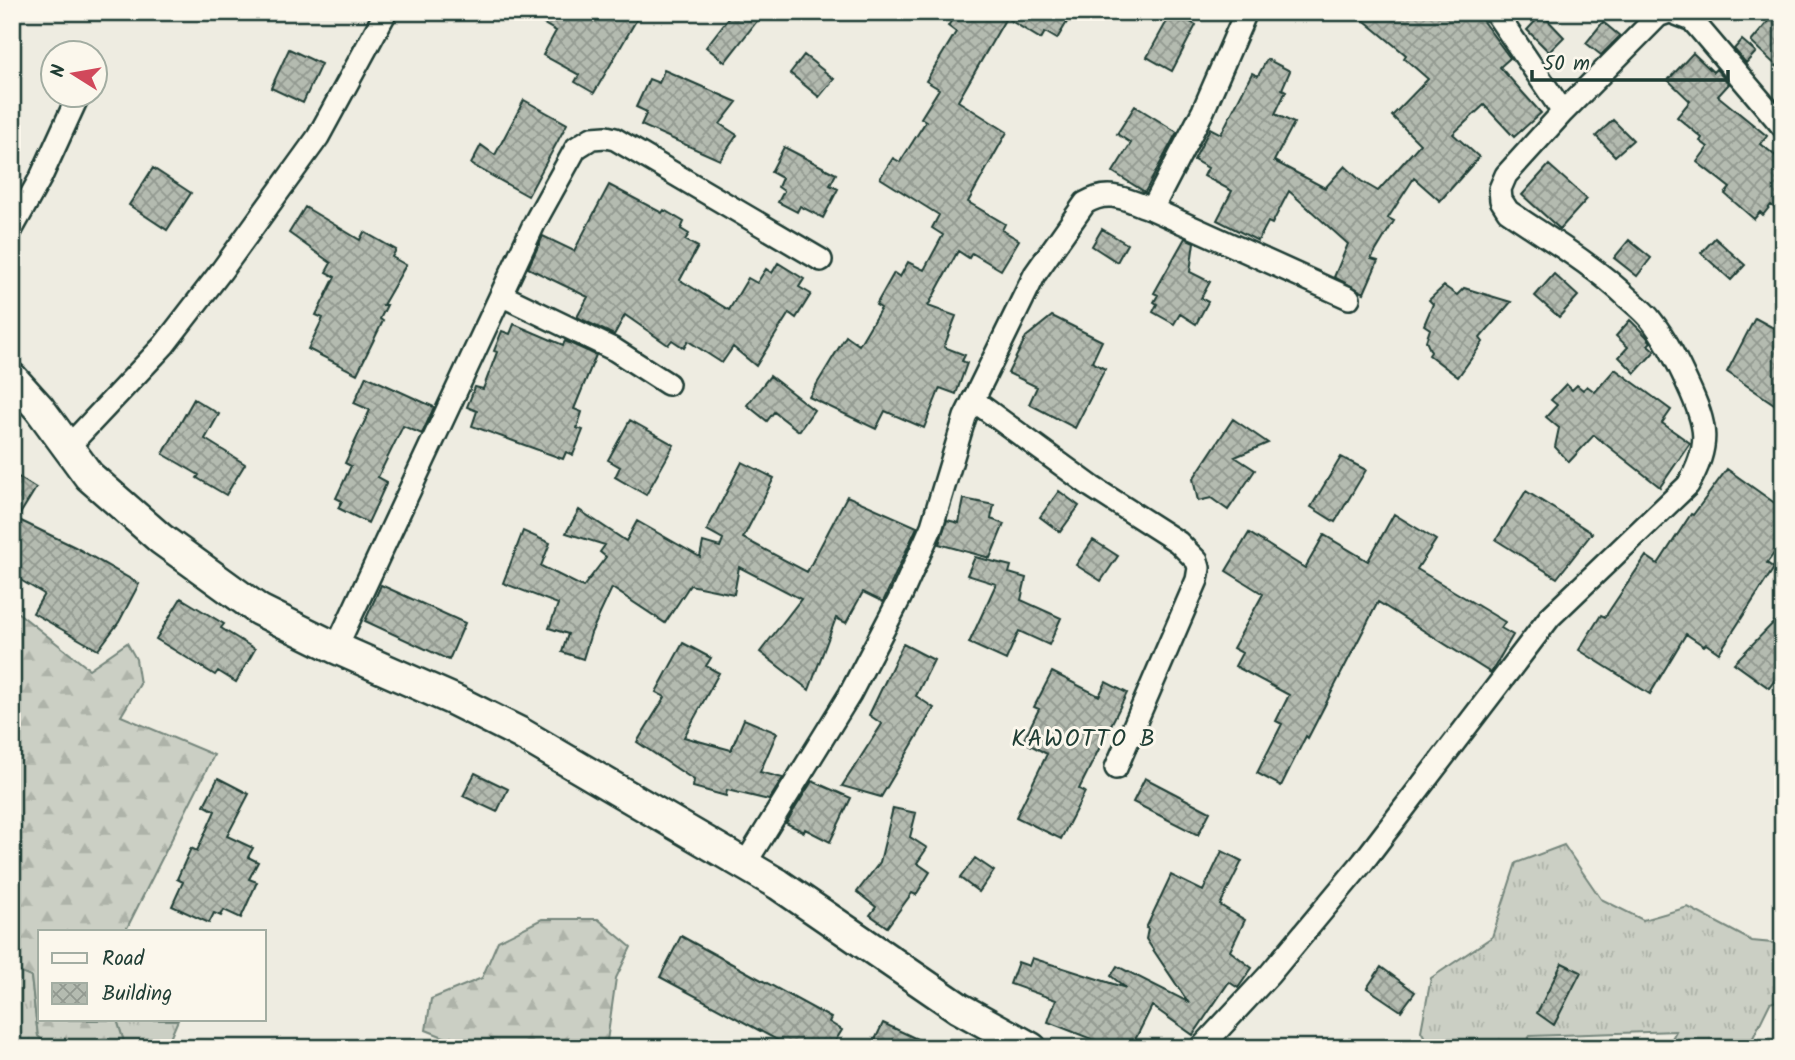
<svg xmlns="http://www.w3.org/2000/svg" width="1795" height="1060" font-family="Kalam,sans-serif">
  <defs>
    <pattern id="grass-tufts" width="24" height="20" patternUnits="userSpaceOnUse" patternTransform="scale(1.75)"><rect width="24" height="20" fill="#cbcfc4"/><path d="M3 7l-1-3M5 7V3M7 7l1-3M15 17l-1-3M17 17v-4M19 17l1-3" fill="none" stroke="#aeb3a9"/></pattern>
    <pattern id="forest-firs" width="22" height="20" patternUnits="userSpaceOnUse" patternTransform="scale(1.75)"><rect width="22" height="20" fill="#cbcfc4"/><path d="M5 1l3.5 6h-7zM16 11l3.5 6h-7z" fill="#aeb3a9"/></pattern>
    <pattern id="building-cross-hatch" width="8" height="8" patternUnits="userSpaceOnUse" patternTransform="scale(1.75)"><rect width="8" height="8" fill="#b4bbb0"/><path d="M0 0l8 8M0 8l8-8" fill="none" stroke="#929990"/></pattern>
  </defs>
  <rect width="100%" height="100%" fill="#eeece1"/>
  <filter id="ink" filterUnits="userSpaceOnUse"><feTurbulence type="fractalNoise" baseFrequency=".0143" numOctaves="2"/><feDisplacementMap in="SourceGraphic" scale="14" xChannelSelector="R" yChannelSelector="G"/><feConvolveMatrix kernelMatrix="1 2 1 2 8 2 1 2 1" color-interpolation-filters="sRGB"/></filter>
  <g filter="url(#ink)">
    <path fill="url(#grass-tufts)" stroke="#75867c" stroke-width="2" d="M1564,845L1601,899L1643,920L1688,907L1752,941L1783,944V999L1770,1003L1748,1048H1667L1676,1031L1530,1036L1522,1048H1431L1421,1031L1431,978L1492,937L1516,863Z
      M12,969L31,977L38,1036L51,1048H12Z
      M117,1020H178L166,1048H126Z"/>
    <path fill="url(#forest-firs)" stroke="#75867c" stroke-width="2" d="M12,608L89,669L127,643L136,659L140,684L121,716L214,755L125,932H40V1020H117L126,1048H51L38,1036L31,977L12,969Z
      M542,919H598L631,947L616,978L606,1048H471L426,1030L431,999L482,978L498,941Z"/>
    <path fill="url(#building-cross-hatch)" stroke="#1f3d34" stroke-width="2" d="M523,12H641L594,93L575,82L579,75L543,55L556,31Z
      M733,12H764L725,62L706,47Z
      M957,12H1073L1057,39L1045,32L1041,39L1006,18L958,101L1007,132L968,202L1005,224L1002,230L1019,240L1001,270L972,253L969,258L958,251L928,306L956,316L944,347L965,355L962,361L967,363L956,394L940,388L924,428L885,411L876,429L809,397L846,336L859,345L881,308L876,305L894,273L900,277L908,262L924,270L943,235L932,228L939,215L880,178L893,158L900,162L926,121L921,118L939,89L926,81L956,32L948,26Z
      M1172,12L1196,25L1172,71L1147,57Z
      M1354,12H1476L1510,58L1500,67L1541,113L1514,137L1484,105L1453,134L1479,157L1440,201L1414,178L1388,218L1394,221L1371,259L1378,261L1364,293L1334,277L1348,244L1289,191L1272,224L1268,222L1258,241L1217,220L1232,191L1204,176L1208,168L1194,160L1210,128L1221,134L1252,73L1258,76L1267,59L1290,71L1282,89L1286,91L1275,114L1294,123L1274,161L1325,188L1345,166L1361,181L1378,191L1420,144L1392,116L1428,79L1404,58L1406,55Z
      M1776,12H1783V72L1751,42Z
      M1542,14L1564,37L1549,52L1527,30Z
      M1603,22L1620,36L1601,55L1586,43Z
      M1742,40L1756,52L1746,63L1734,49Z
      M289,49L321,64L303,103L271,88Z
      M1693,53L1713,72L1716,69L1729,84L1718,96L1767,136L1761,144L1783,162V215L1771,205L1763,215L1760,212L1754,219L1725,194L1730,188L1697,162L1708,147L1700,141L1702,138L1677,117L1690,101L1668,80Z
      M804,55L834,79L819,97L790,73Z
      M664,70L737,102L720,124L737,135L720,160L641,125L647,112L636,107L649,79L659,83Z
      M524,100L567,124L528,196L471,164L481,145L495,155Z
      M1135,106L1177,132L1145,192L1113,172L1131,143L1117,134Z
      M1613,120L1633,140L1615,156L1596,136Z
      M784,147L836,174L830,185L838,189L823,218L800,206L797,212L778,202L784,191L778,187L782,178L771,172Z
      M1549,165L1587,199L1560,229L1522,195Z
      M153,168L191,193L167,230L129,205Z
      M609,185L662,213L664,210L684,222L681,229L689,234L685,240L698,247L680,280L729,310L748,278L757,283L766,269L772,273L778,263L804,279L799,287L811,294L796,318L789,313L756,366L733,347L722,363L688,341L684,348L672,340L668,345L625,315L614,335L577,317L588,297L528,268L543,236L574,251Z
      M305,207L360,240L364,232L396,250L392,257L406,265L383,305H387L380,319L383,321L357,374L308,349L323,318L316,315L335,277L326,272L331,263L289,233Z
      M1102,229L1127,244L1117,262L1092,246Z
      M1185,238L1194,242L1190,272L1210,282L1201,298L1208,302L1196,324L1180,314L1174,324L1153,312L1157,304L1154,302L1158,295L1154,293Z
      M1715,238L1745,265L1731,280L1701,253Z
      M1629,240L1651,258L1637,276L1614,258Z
      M1554,274L1578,296L1559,317L1535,296Z
      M1444,286L1457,295L1464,288L1511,302L1480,338L1483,342L1458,377L1429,355L1431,352L1426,341L1430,329L1424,325L1433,304L1429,300Z
      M1052,316L1102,341L1092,362L1105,369L1075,428L1029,404L1037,387L1008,373L1026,337Z
      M1755,318L1783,333V410L1727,372Z
      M1630,320L1646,336L1651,342L1648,345L1655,351L1635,373L1619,357L1628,347L1616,336Z
      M514,324L563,345L565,341L596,355L574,409L582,412L577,428L583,430L573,455L566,452L563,459L472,426L477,411L467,407L475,387L483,389L497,352L494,351L502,331L510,334Z
      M1615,369L1671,410L1662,423L1690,443L1660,487L1594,435L1569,462L1555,447L1559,428L1546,417L1557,405L1551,400L1566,384L1572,390L1577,385L1583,390L1587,386L1595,392Z
      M366,376L434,407L422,434L403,426L378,477L387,482L368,523L338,508L342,501L336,498L351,466L345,463L370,410L354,403Z
      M770,376L814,410L799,431L774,412L767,421L747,405Z
      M194,399L219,414L205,439L245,464L226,495L197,478L199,475L163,454Z
      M1233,419L1268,443L1235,457L1255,470L1228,510L1211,498L1198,501L1193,479Z
      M630,420L674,445L646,495L615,477L620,467L608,460Z
      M1341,457L1366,470L1335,522L1311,507Z
      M742,462L774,478L743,538L807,572L847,496L917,527L883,602L863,592L846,623L836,618L809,690L760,652L801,599L739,567L734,594L690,585L665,623L612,588L591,633L583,659L562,652L568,634L549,628L558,604L503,583L523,531L550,543L541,566L583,587L606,557L600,552L605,545L566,533L579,510L626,541L637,521L700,557L703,542L720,547L723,539L707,530Z
      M1727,469L1783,509V541L1767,563L1774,568L1719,653L1706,644L1704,646L1686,634L1650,694L1579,650L1601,615L1605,617L1646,556L1658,564L1691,514L1693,515Z
      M12,473L36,488L17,519L75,547L139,584L119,622L98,650L33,613L44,594L12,575Z
      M1059,491L1079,506L1060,532L1040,517Z
      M1526,491L1592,533L1557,578L1496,540Z
      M964,499L994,505L991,519L1004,524L990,558L939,544L947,520L959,523Z
      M1394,514L1436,540L1417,569L1505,622L1501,628L1513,635L1491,673L1378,602L1308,738L1306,736L1281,786L1257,773L1282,724L1276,721L1289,695L1235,666L1242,653L1233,648L1263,594L1226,571L1249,533L1305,568L1324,535L1368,561Z
      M1093,540L1118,556L1101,581L1076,565Z
      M975,557L1011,566L1009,573L1026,578L1021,600L1061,618L1049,645L1019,631L1006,660L969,643L996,584L967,575Z
      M381,585L465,623L449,660L365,621Z
      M181,598L224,624L221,628L255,649L236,682L218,671L215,675L156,639Z
      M1783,613V669L1769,688L1734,663Z
      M683,643L711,658L706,666L719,673L684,737L731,750L744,719L777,733L760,772L783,778L769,800L727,790L726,796L693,787L694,780L637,742L665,697L656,692Z
      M903,644L934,660L916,696L934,708L881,797L842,786L882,724L869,715Z
      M1052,672L1099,696L1106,682L1127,693L1079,789L1085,792L1061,839L1016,817L1047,754L1023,741L1039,709L1034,707Z
      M475,773L508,789L497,812L463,796Z
      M218,778L249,794L227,836L253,848L248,857L258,862L249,879L257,882L241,918L224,910L221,916L214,913L209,923L172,906L183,882L177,879L191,848L197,851L215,811L204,805Z
      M1145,778L1210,812L1198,835L1133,802Z
      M812,781L851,798L830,842L805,829L804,832L786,823Z
      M893,808L916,813L910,837L927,848L917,863L930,872L916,895L912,893L887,927L870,915L876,907L857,892L880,862Z
      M1222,851L1242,861L1220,905L1245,920L1230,951L1252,968L1238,988L1229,982L1193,1035L1152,1006L1131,1048H1096L1099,1042L1048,1022L1056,1000L1010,984L1018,962L1029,966L1032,958L1126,988L1111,976L1117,966L1188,1002L1146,939L1148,929L1146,928L1171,875L1203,891Z
      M975,858L994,871L979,892L960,878Z
      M681,936L831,1018L829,1022L842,1030L831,1048H792L660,977Z
      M1562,963L1581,972L1554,1025L1537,1013Z
      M1381,967L1415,992L1401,1011L1367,988Z
      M883,1023L936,1048H871Z"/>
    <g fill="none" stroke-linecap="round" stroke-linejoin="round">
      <g stroke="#1f3d34" stroke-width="26">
        <path id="street" d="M1495,12L1563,112
          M1671,12L1692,20L1783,127
          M1152,209L1349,298
          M12,229L41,177L79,94
          M501,295L615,350L668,384
          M973,400L1092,487L1178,542L1197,561L1199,568L1197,580L1116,768
          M67,448L164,345L222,270L318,137L386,12
          M336,648L535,222L576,148L592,138L606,137L615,139L821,260
          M745,864L850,694L900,598L932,526L965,417L1035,274L1085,203C1110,188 1126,200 1152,209L1203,111L1246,12
          M1201,1048L1269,975L1363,862L1550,617L1688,485C1711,445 1707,426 1688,385C1678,363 1667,340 1651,320C1645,312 1636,305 1628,298C1592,264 1549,239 1508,211L1501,200L1500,189L1506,175L1563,112L1658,16L1669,12"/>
      </g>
      <g stroke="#1f3d34" stroke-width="35">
        <path id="secondary" d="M12,378L39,408L89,476L161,539L259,610L336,648L454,700L520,733L778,884L959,1008L1031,1048"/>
      </g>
      <use href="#street" stroke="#fbf7ec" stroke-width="21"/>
      <use href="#secondary" stroke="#fbf7ec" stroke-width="30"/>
    </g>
  </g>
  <g text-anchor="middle" stroke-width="6" stroke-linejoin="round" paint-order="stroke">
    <g font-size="24" letter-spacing="2" fill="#1f3d34" stroke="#fbf7ec">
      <text x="1084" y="746">KAWOTTO B</text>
    </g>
  </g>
  <rect width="1795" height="1060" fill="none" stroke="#fbf7ec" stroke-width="42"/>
  <rect x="21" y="21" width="1753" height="1018" fill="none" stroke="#1f3d34" stroke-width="2.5" filter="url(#ink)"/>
  <rect x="38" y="930" width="228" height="91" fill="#fbf7ec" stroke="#a3ada2" stroke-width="2"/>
  <rect x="52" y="953" width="35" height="10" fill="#fbf7ec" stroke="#a3ada2" stroke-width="2"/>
  <text x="102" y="965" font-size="21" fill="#1f3d34">Road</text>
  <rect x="52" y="983" width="35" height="21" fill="url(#building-cross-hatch)" stroke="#a3ada2" stroke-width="2"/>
  <text x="102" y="1000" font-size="21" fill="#1f3d34">Building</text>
  <g transform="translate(74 74) rotate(281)"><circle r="33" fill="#fbf7ec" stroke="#a3ada2" stroke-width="2"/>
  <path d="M0-5L12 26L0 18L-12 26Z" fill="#d1495b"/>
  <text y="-10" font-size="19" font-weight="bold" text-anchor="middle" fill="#1f3d34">N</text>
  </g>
  <path d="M1532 70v10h196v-10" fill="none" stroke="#1f3d34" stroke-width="3.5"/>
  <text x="1543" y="70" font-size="21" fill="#1f3d34" stroke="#fbf7ec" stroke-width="5" paint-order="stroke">50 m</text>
</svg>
